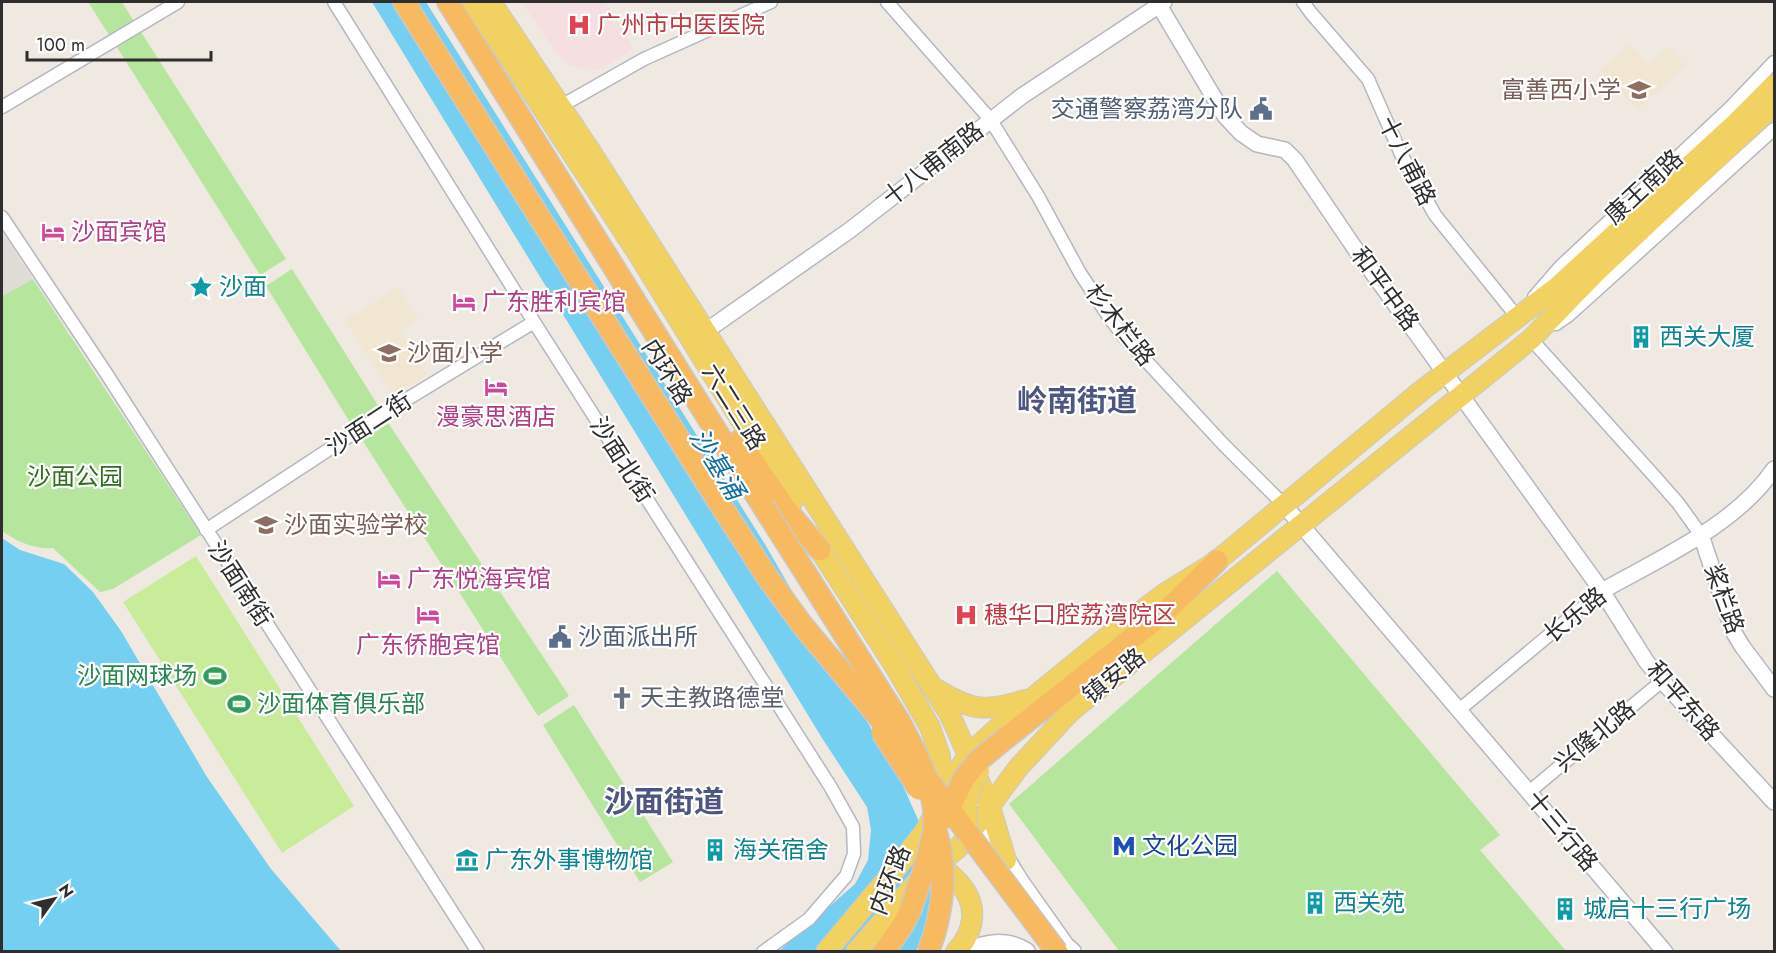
<svg xmlns="http://www.w3.org/2000/svg" width="1776" height="953" font-family="Jost,'Noto Sans SC',sans-serif">
  <rect width="100%" height="100%" fill="#efe9e1"/>
  <path fill="#f0e6d1" d="M1629,44L1649,65L1668,47L1685,65L1638,110L1600,71Z
    M398,287L418,319L400,331L427,375L393,396L345,320Z"/>
  <path fill="#f5dfe0" d="M522,2H604L634,49L602,68L593,70L569,65L558,56Z"/>
  <path fill="#b6e59e" d="M88,2H122L135,23L111,38Z
    M139,29L286,259L260,275L115,44Z
    M292,269L381,410L354,429L266,286Z
    M33,279L201,535L113,589L100,592L53,548C35,550 16,541 2,531V296Z
    M385,418L569,696L538,716L359,435Z
    M1277,571L1500,835L1480,850L1566,951H1119L1009,804Z
    M574,705L673,862L640,882L543,725Z"/>
  <path fill="#c9ec9a" d="M196,556L354,806L282,853L123,602Z"/>
  <path fill="#dfdcd8" d="M2,231L33,279L2,296V230Z"/>
  <path fill="#75cff0" d="M372,2H426L766,546L899,777L950,891L944,921L915,951H779L855,884L868,860L871,830L867,807L822,738Z
    M2,538L20,550L64,564L93,592L121,631L207,777L271,869L341,951H2Z"/>
  <g fill="none" stroke-linecap="round" stroke-linejoin="round">
    <g stroke="#b4b7c1" stroke-width="15">
      <path id="minor" d="M334,2L534,322L830,786L853,827L854,854L846,876L809,919L763,952
        M887,2L990,119L1038,196L1080,273L1109,317L1125,338L1223,444L1284,505
        M1303,2L1311,13L1368,79L1401,154L1435,215L1518,318L1522,313
        M561,106L644,59L771,2
        M2,107L178,2
        M2,217L106,373L478,952
        M1534,297L1561,266L1730,108L1774,62
        M1556,324L1569,315L1620,269L1774,129
        M1536,336L1531,339L1656,478L1678,503L1701,535
        M206,530L386,412L534,322
        M1459,710L1602,591
        M1529,792L1662,681"/>
    </g>
    <g stroke="#b4b7c1" stroke-width="18">
      <path id="tertiary" d="M1157,2L1225,116L1241,133L1257,144L1285,150L1295,160L1354,247L1602,591L1646,661L1662,681L1774,802
        M706,331L850,230L1022,96L1164,2
        M1284,505L1665,952
        M1701,535L1733,631L1742,646L1774,689
        M1602,591C1660,558 1736,525 1774,469"/>
    </g>
    <g stroke="#b4b7c1" stroke-width="21">
      <path id="secondary" d="M972,808L981,819L1019,881L1065,946L1072,952
        M965,952C986,944 1006,939 1026,952"/>
    </g>
    <g stroke="#c9c9c9" stroke-width="22">
      <path id="primary" d="M473,2L635,249L792,503
        M491,2L591,152L949,713L968,755L990,807L1006,860
        M811,536L896,668L930,727L940,756L941,770L937,798
        M934,688C970,710 984,713 1025,700
        M949,786L968,755L1014,713L1111,634L1164,594L1217,561L1421,391L1556,288L1736,123L1774,85
        M939,863C945,870 953,876 959,883C979,905 975,931 956,952
        M826,952L897,867L926,830L935,812
        M856,952L922,876L958,848L968,836L1018,768L1070,712L1531,339L1595,273L1774,105"/>
    </g>
    <g stroke="#c9c9c9" stroke-width="24">
      <path id="trunk" d="M404,2L718,501L768,578L803,626
        M448,2L763,506
        M739,441L784,507L820,550
        M1007,737L1166,611L1217,561
        M884,952L903,925L911,909"/>
    </g>
    <use href="#minor" stroke="#fff" stroke-width="12"/>
    <use href="#tertiary" stroke="#fff" stroke-width="15"/>
    <use href="#secondary" stroke="#fff" stroke-width="18"/>
    <use href="#primary" stroke="#f2d163" stroke-width="20"/>
    <use href="#trunk" stroke="#f8ba60" stroke-width="21"/>
    <g stroke="#c9c9c9" stroke-width="22" stroke-linecap="butt">
      <path id="primary-bridge" d="M969,838C963,814 965,792 979,771"/>
    </g>
    <g stroke="#c9c9c9" stroke-width="24" stroke-linecap="butt">
      <path id="trunk-bridge" d="M763,506L899,721C916,753 938,792 934,829C930,856 919,883 911,909
        M803,626L898,740
        M882,732L919,789
        M931,784L1057,952
        M944,819L965,777L979,760L1007,737
        M928,952C943,915 948,869 936,832"/>
    </g>
    <use href="#primary-bridge" stroke="#f2d163" stroke-width="20"/>
    <use href="#trunk-bridge" stroke="#f8ba60" stroke-width="21"/>
  </g>
  <defs>
    <g id="hospital-bare" transform="scale(1.8)"><path d="M-5-5h3v3.5h4V-5h3V5h-3V1.5h-4V5h-3Z" fill="#e0444e" stroke="#fff" stroke-width="2.5" paint-order="stroke"/></g>
    <g id="school-bare" transform="scale(1.8)"><path d="M0-5L7-2L0 1L-7-2ZM-4 1L0 2.5L4 1V4Q0 6-4 4Z" fill="#8d6e63" stroke="#fff" stroke-width="2.5" paint-order="stroke"/></g>
    <g id="civic-bare" transform="scale(1.8)"><path d="M-.6-6.5H3V-4.5H.6V-3L4-1V1h2V6H-6V1h2V-1L-.6-3ZM-1.2 2.5V6h2.4V2.5Z" fill="#5c6f8a" stroke="#fff" stroke-width="2.5" paint-order="stroke"/></g>
    <g id="hotel-bare" transform="scale(1.8)"><path d="M-6-4.5h1.5V1H6V5H4.5V3h-9V5H-6ZM-4 0a1.8 1.8 0 1 1 3.6 0ZM.5 0V-2.5h3Q6-2.5 6 0Z" fill="#d1479c" stroke="#fff" stroke-width="2.5" paint-order="stroke"/></g>
    <g id="sight-bare" transform="scale(1.8)"><path d="M0-6L1.8-2.2L6-1.7L2.9 1.2L3.7 5.4L0 3.3L-3.7 5.4L-2.9 1.2L-6-1.7L-1.8-2.2Z" fill="#0f9aa8" stroke="#fff" stroke-width="2.5" paint-order="stroke"/></g>
    <g id="building-bare" transform="scale(1.8)"><path d="M-4-6H4V6H1V3H-1V6H-4ZM-2.5-4.3h1.7v1.8h-1.7ZM.8-4.3h1.7v1.8H.8ZM-2.5-1h1.7V.8h-1.7ZM.8-1h1.7V.8H.8Z" fill="#0f9aa8" stroke="#fff" stroke-width="2.5" paint-order="stroke"/></g>
    <g id="stadium-bare" transform="scale(1.8)"><path d="M0-5a6.5 5 0 1 0 0 10a6.5 5 0 1 0 0-10ZM-3.5-1.8h7v3.6h-7Z" fill="#2e9e5b" stroke="#fff" stroke-width="2.5" paint-order="stroke"/></g>
    <g id="church-bare" transform="scale(1.8)"><path d="M-1.2-6h2.4v3.5h3.3v2.4h-3.3V6h-2.4V-.1h-3.3v-2.4h3.3Z" fill="#6b7280" stroke="#fff" stroke-width="2.5" paint-order="stroke"/></g>
    <g id="metro-bare" transform="scale(1.8)"><path d="M-5.5 5V-5H-3L0 0L3-5H5.5V5H3V-.5L0 4L-3-.5V5Z" fill="#1a4fb4" stroke="#fff" stroke-width="2.5" paint-order="stroke"/></g>
    <g id="museum-bare" transform="scale(1.8)"><path d="M0-6L6-3V-2H-6V-3ZM-5-1h2V3h-2ZM-1-1h2V3h-2ZM3-1h2V3H3ZM-6 4H6V6H-6Z" fill="#0f9aa8" stroke="#fff" stroke-width="2.5" paint-order="stroke"/></g>
  </defs>
  <g fill-rule="evenodd">
    <use href="#hospital-bare" x="579" y="25"/>
    <use href="#school-bare" x="1639" y="90"/>
    <use href="#civic-bare" x="1261" y="109"/>
    <use href="#hotel-bare" x="53" y="232"/>
    <use href="#sight-bare" x="201" y="287"/>
    <use href="#hotel-bare" x="464" y="302"/>
    <use href="#building-bare" x="1641" y="337"/>
    <use href="#school-bare" x="389" y="353"/>
    <use href="#hotel-bare" x="496" y="387"/>
    <use href="#school-bare" x="266" y="525"/>
    <use href="#hotel-bare" x="389" y="579"/>
    <use href="#hotel-bare" x="428" y="615"/>
    <use href="#hospital-bare" x="966" y="615"/>
    <use href="#civic-bare" x="560" y="637"/>
    <use href="#stadium-bare" x="215" y="676"/>
    <use href="#church-bare" x="622" y="698"/>
    <use href="#stadium-bare" x="239" y="704"/>
    <use href="#metro-bare" x="1124" y="846"/>
    <use href="#building-bare" x="715" y="850"/>
    <use href="#museum-bare" x="467" y="860"/>
    <use href="#building-bare" x="1315" y="903"/>
    <use href="#building-bare" x="1565" y="909"/>
  </g>
  <g text-anchor="middle" stroke-width="4.5" stroke-linejoin="round" paint-order="stroke">
    <g font-size="24" fill="#be3a42" stroke="#fff" text-anchor="start">
      <text x="597" y="33">广州市中医医院</text>
      <text x="984" y="623">穗华口腔荔湾院区</text>
    </g>
    <g font-size="24" fill="#785e54" stroke="#fff" text-anchor="start">
      <text x="1621" y="98" text-anchor="end">富善西小学</text>
      <text x="407" y="361">沙面小学</text>
      <text x="284" y="533">沙面实验学校</text>
    </g>
    <g font-size="24" fill="#4e5e75" stroke="#fff" text-anchor="end">
      <text x="1243" y="117">交通警察荔湾分队</text>
      <text x="578" y="645" text-anchor="start">沙面派出所</text>
    </g>
    <g font-size="24" fill="#2e2e2e" stroke="#fff">
      <text transform="translate(1407 161) rotate(63)" y="8">十八甫路</text>
      <text transform="translate(933 164) rotate(-38)" y="8">十八甫南路</text>
      <text transform="translate(1644 187) rotate(-43)" y="8">康王南路</text>
      <text transform="translate(1385 289) rotate(54)" y="8">和平中路</text>
      <text transform="translate(1120 325) rotate(52)" y="8">杉木栏路</text>
      <text transform="translate(667 372) rotate(58)" y="8">内环路</text>
      <text transform="translate(734 407) rotate(58)" y="8">六二三路</text>
      <text transform="translate(369 424) rotate(-33)" y="8">沙面二街</text>
      <text transform="translate(622 460) rotate(57)" y="8">沙面北街</text>
      <text transform="translate(240 584) rotate(57)" y="8">沙面南街</text>
      <text transform="translate(1724 599) rotate(70)" y="8">桨栏路</text>
      <text transform="translate(1575 615) rotate(-39)" y="8">长乐路</text>
      <text transform="translate(1114 676) rotate(-39)" y="8">镇安路</text>
      <text transform="translate(1683 701) rotate(49)" y="8">和平东路</text>
      <text transform="translate(1595 736) rotate(-40)" y="8">兴隆北路</text>
      <text transform="translate(1562 831) rotate(50)" y="8">十三行路</text>
      <text transform="translate(890 880) rotate(-69)" y="8">内环路</text>
    </g>
    <g font-size="24" fill="#b23c85" stroke="#fff" text-anchor="start">
      <text x="71" y="240">沙面宾馆</text>
      <text x="482" y="310">广东胜利宾馆</text>
      <text x="496" y="425" text-anchor="middle">漫豪思酒店</text>
      <text x="407" y="587">广东悦海宾馆</text>
      <text x="428" y="653" text-anchor="middle">广东侨胞宾馆</text>
    </g>
    <g font-size="24" fill="#0d838f" stroke="#fff" text-anchor="start">
      <text x="219" y="295">沙面</text>
      <text x="1659" y="345">西关大厦</text>
      <text x="733" y="858">海关宿舍</text>
      <text x="485" y="868">广东外事博物馆</text>
      <text x="1333" y="911">西关苑</text>
      <text x="1583" y="917">城启十三行广场</text>
    </g>
    <g font-size="24" fill="#2c6e1b" stroke="#fff">
      <text x="75" y="485">沙面公园</text>
    </g>
    <g font-size="24" fill="#27864d" stroke="#fff" text-anchor="end">
      <text x="197" y="684">沙面网球场</text>
      <text x="257" y="712" text-anchor="start">沙面体育俱乐部</text>
    </g>
    <g font-size="24" fill="#5b616d" stroke="#fff" text-anchor="start">
      <text x="640" y="706">天主教路德堂</text>
    </g>
    <g font-size="24" fill="#164399" stroke="#fff" text-anchor="start">
      <text x="1142" y="854">文化公园</text>
    </g>
    <g font-size="26" font-style="italic" fill="#0d6fa3" stroke="#fff">
      <text transform="translate(717 464) rotate(58)" y="9">沙基涌</text>
    </g>
    <g font-size="30" font-weight="bold" fill="#4d5680" stroke="#fff">
      <text x="1077" y="411">岭南街道</text>
      <text x="664" y="812">沙面街道</text>
    </g>
  </g>
  <rect width="1776" height="953" fill="none" stroke="#2e2e2e" stroke-width="6"/>
  <g transform="translate(54 899) rotate(56)" stroke="#ffffff" stroke-width="4.5" paint-order="stroke">
  <path d="M0-4.5L10 22L0 15L-10 22Z" fill="#2e2e2e"/>
  <text y="-9" font-size="16" font-weight="bold" text-anchor="middle" fill="#2e2e2e">N</text>
  </g>
  <path d="M27 51v9h184v-9" fill="none" stroke="#2e2e2e" stroke-width="3"/>
  <text x="36" y="51" font-size="18" fill="#2e2e2e" stroke="#ffffff" stroke-width="4.5" paint-order="stroke">100 m</text>
</svg>
